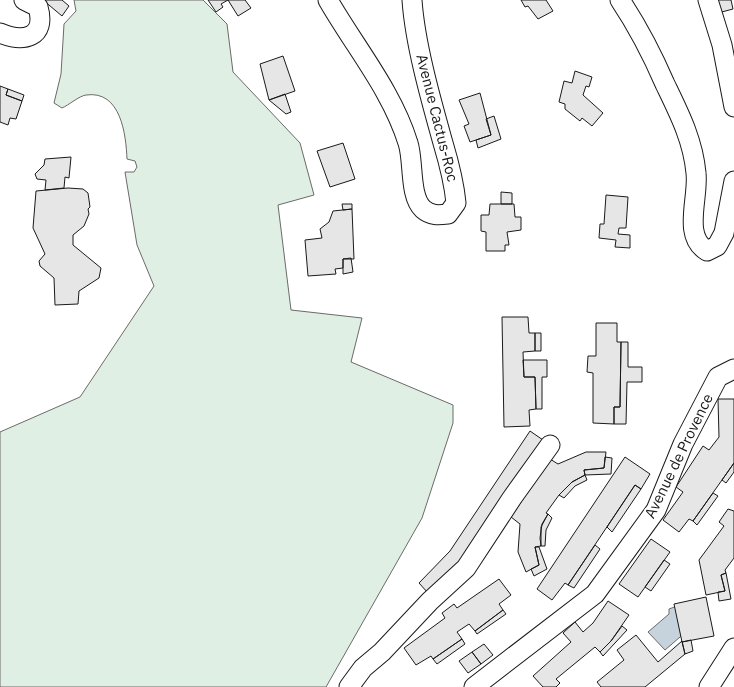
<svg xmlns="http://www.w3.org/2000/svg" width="734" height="687" font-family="'IBM Plex Sans',sans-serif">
  <rect width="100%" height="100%" fill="#fff"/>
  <path fill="#e0efe3" stroke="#6a6a6a" d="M74,0H203L227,24L233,72L300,143L314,195L278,205L291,310L362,318L351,362L453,405V423L422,518L326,687H0V432L80,397L154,286L137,245L125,172H134L137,167L135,161L127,159C126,135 121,90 86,95C79,96 69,105 62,108L54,103L61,74L64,24L76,11Z"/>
  <path fill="#c6d2dc" stroke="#6a6a6a" d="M677,606L687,631L665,650L648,632L669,614V609Z"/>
  <path fill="#e6e6e6" stroke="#1a1a1a" d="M43,0H62L69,6L62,16Z
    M208,0H245L251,8L238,16L228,0L221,4L223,7L216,12Z
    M521,0H546L553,11L538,19L528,6L525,7Z
    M715,0H731L733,9L718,13Z
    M283,56L295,91L269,100L260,64Z
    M575,71L592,77L589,87L586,86L583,95L603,113L592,126L582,118L580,121L565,109V104L559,102L564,81L572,83Z
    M0,86L8,89L6,95L22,101L16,119L10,118L8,125L0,122Z
    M8,89L24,95L22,101L6,95Z
    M480,93L491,135L470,142L464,126L469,124L459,100Z
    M285,94L291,112L286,114L269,100Z
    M494,116L501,139L478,148L476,140L491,135L486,119Z
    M343,143L355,179L330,187L317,151Z
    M71,157L69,178L65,177L64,188L45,190L46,180L37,179L35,174L44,165L45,159Z
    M68,188L83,189L88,193L90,207L88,209L89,214L84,226L73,235V245L101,268L99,278L79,291L78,304L55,305L54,278L40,266L39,261L45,254L33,228L36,191Z
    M501,192L512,193V204H501Z
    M606,195L628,197L626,228H619L618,234L630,235V248L615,247L616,240L599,238L600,224H604Z
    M342,204H352V209L343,210Z
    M490,204H514L515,217H521V230L507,232L509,245H505V251H486V232L481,231V215H489Z
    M352,209L354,259H343V268L335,269L336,274L308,276L305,240L322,238L320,229L329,222L333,211Z
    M351,258L353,272L343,274V259Z
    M502,317H528L529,333H535V351L523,352L524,377H535L536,409L529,410L530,426L504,427Z
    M596,323H617V342H621L620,407H614V424L593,423V373L587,372L588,356H596Z
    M535,333H541V351H535Z
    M621,342H628V367H642V382H627L626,424H614V407H620Z
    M523,360H547V377H542V409H536L535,377H524Z
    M718,399H734V463L693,521L689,519L679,532L663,520L683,492L676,487L703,446L709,450L719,437Z
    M530,431L543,440L460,564L428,593L419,583L450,551Z
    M586,452H606L604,468L584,470L585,475L572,482L559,495L546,513L548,514L542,524L540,538L541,546L535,547L539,565L526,572L518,552L520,524L511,517L550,459L558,464Z
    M605,457L612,458L611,474L585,475L584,470L604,468Z
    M625,457L650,474L641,489L635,485L568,585L565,583L552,600L537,589Z
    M734,463V472L726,483L722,480Z
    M585,475L587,480L575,486L564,498L559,495L572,482Z
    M635,485L641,489L612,532L607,527Z
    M713,493L718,496L697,525L693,521Z
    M728,509L734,511V558L725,570L726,573L721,575L725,591L706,595L699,560L724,526L719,522Z
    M548,514L552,518L546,530L545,546H541V527Z
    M651,539L670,552L638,597L619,584Z
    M595,545L600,549L574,588L568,585Z
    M535,547H539L547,569L534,576L531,569L539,565Z
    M664,560L670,564L651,591L645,587Z
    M726,573L731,599L719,601L718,592L725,591L721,575Z
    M499,579L511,595L499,604L503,610L475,631L469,624L457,632L462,639L433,659L431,656L416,665L404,648L445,618L442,613L454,604L457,608Z
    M706,597L714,636L682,642L674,604Z
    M608,601L629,615L611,641L600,652L595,647L556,679L560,683L556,687H543L533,676L571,642L563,633L575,622L583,632L593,623Z
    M503,610L506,614L477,634L475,631Z
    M622,626L627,630L603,656L600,652L611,641Z
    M636,635L658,662L682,641L685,654L645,687H601L597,682L624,660L617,650Z
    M462,639L465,644L437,664L433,659Z
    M691,640L693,651L685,654L682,642Z
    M484,644L493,655L481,664L472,652Z
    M472,652L481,664L468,673L459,661Z"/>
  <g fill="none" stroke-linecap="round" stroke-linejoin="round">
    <g stroke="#1a1a1a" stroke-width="21">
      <path id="minor" d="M328,0C355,47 392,91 408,143C414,161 409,196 423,209C431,216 439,215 448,214L456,203C454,182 449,163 443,143C431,100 415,44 412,0
        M620,0C638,27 652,54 665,84C679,113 693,140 696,173C699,198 682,236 707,251L717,246L724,233L734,181
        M708,0L722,45L734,107
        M0,33C23,43 47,38 38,7L24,0
        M349,687L363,668L382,652L430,601L466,568L512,498L550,445
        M474,687L595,594L656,510L683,444L718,377L734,369
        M709,687L734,648"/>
    </g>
    <use href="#minor" stroke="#fff" stroke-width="19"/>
  </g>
  <g text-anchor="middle" stroke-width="4" stroke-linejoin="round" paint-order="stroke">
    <g font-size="15" fill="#1a1a1a" stroke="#fff">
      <text transform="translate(437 118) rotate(76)" y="5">Avenue Cactus-Roc</text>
      <text transform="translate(679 456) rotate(-64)" y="5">Avenue de Provence</text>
    </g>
  </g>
</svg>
